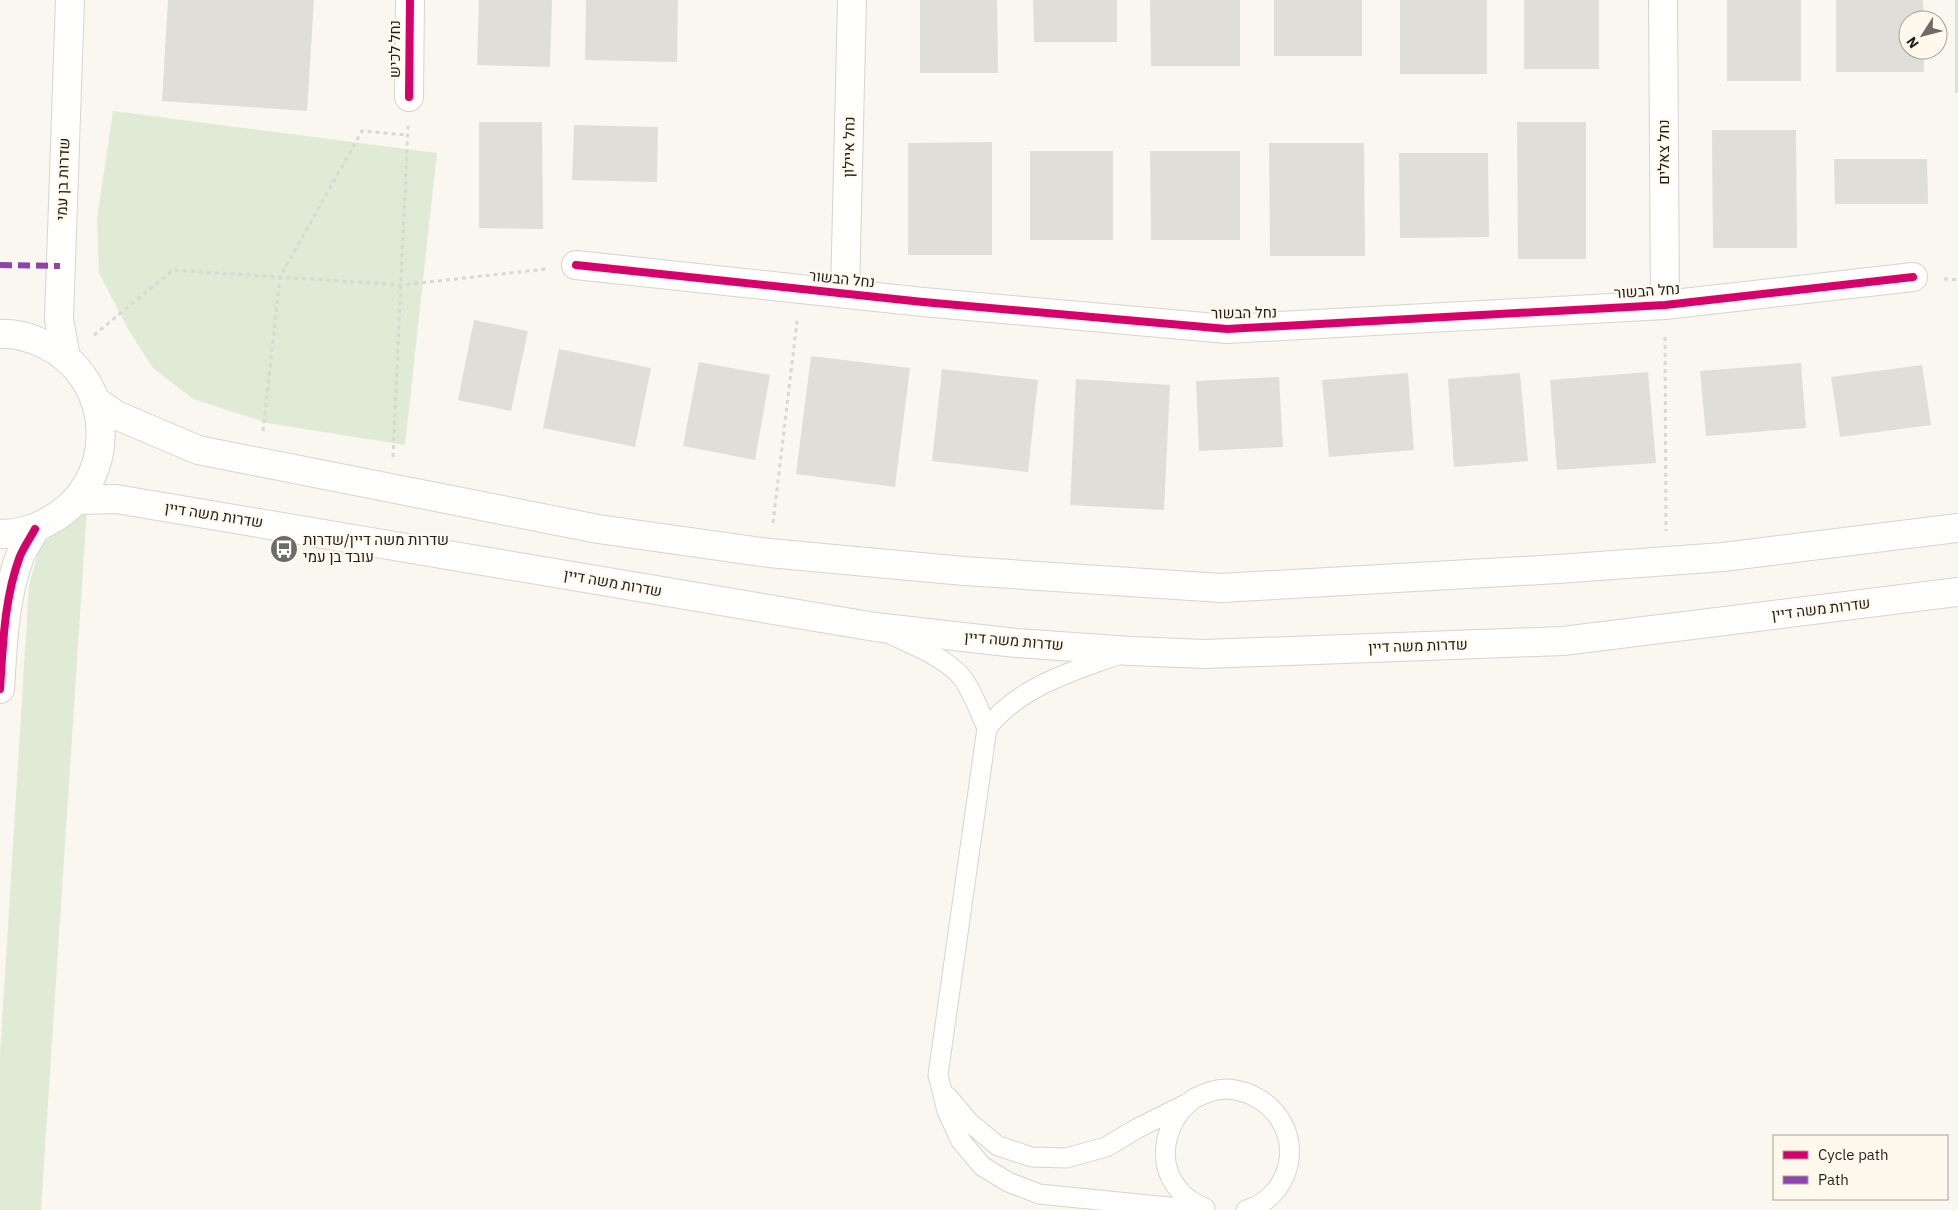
<svg xmlns="http://www.w3.org/2000/svg" width="1958" height="1210" font-family="'IBM Plex Sans',Heebo,sans-serif">
  <rect width="100%" height="100%" fill="#faf7f1"/>
  <path fill="#e0ebd6" d="M113,111L437,153L405,445L267,423L193,399L153,368L129,331L99,273L97,218Z
    M87,509L41,1210H0V1056L29,585L40,545Z"/>
  <path fill="#e0ded9" d="M168,0H314L307,111L162,101Z
    M479,0H552L550,67L477,65Z
    M586,0H678L677,62L585,60Z
    M920,0H997L998,73H920Z
    M1033,0H1117V42H1034Z
    M1150,0H1240V66H1151Z
    M1274,0H1362V56H1274Z
    M1400,0H1487V74H1400Z
    M1524,0H1599V69H1524Z
    M1727,0H1801V81H1727Z
    M1836,0H1923L1924,20H1908V50H1924V72H1836Z
    M1955,0H1958V93H1955Z
    M479,122H542L543,229L479,228Z
    M1517,122H1586V259H1518Z
    M574,125L658,127L657,182L572,180Z
    M1712,130H1796L1797,248H1713Z
    M992,142V255H908V143Z
    M1269,143H1364L1365,256H1270Z
    M1030,151H1113V240H1030Z
    M1150,151H1240V240H1151Z
    M1399,153H1488L1489,237L1400,238Z
    M1834,159H1927L1928,204H1835Z
    M474,320L528,331L511,411L458,400Z
    M559,349L651,368L635,447L543,428Z
    M811,356L910,368L895,487L796,474Z
    M699,362L770,375L755,460L683,446Z
    M1801,363L1806,428L1706,436L1700,371Z
    M1922,365L1931,425L1840,437L1831,377Z
    M942,369L1038,380L1028,472L932,461Z
    M1648,372L1656,463L1557,470L1550,380Z
    M1408,373L1414,450L1329,457L1322,380Z
    M1520,373L1528,461L1454,467L1448,379Z
    M1279,377L1283,447L1199,451L1196,381Z
    M1076,379L1170,385L1164,510L1070,505Z"/>
  <g fill="none" stroke-linecap="round" stroke-linejoin="round">
    <g stroke="#d7d4cf" stroke-width="21">
      <path id="service" d="M892,635C914,645 943,657 960,675C972,689 979,711 987,728
        M1120,654C1071,672 1020,686 987,728L938,1075L947,1111L961,1141L982,1166L1008,1182L1039,1194L1198,1210
        M948,1097L969,1122L998,1146L1032,1157L1066,1158L1106,1147L1138,1128L1184,1105
        M1205,1208C1196,1204 1186,1199 1180,1191C1154,1163 1165,1118 1195,1098C1205,1093 1217,1088 1228,1089C1278,1093 1308,1146 1277,1189C1269,1199 1258,1207 1246,1210"/>
    </g>
    <g stroke="#d7d4cf" stroke-width="30">
      <path id="minor" d="M1663,0L1665,305
        M409,97L410,0
        M576,265L923,302L1227,329L1665,305L1913,277
        M845,294L852,0"/>
    </g>
    <g stroke="#d7d4cf" stroke-width="30">
      <path id="tertiary" d="M0,689C3,644 4,599 20,556C24,547 30,538 35,529"/>
    </g>
    <g stroke="#d7d4cf" stroke-width="30">
      <path id="secondary" d="M0,334C15,333 31,338 44,344C118,379 120,485 47,522C33,530 17,534 0,534
        M66,358L59,319L70,0
        M96,401L116,415L198,450L598,529L769,553L964,571L1221,588L1558,569L1723,557L1958,528
        M77,500L116,499L875,627L1016,643L1131,651L1205,654L1563,641L1958,592"/>
    </g>
    <path stroke="#d7d7d5" stroke-width="3" stroke-dasharray="4 4" stroke-linecap="butt" d="M1944,279L1958,280
      M94,335L173,270L401,285L546,269
      M1665,337L1666,531
      M263,431L280,277L362,131L407,135
      M393,457L408,126
      M773,523L797,321"/>
    <use href="#service" stroke="#fefefd" stroke-width="19"/>
    <use href="#minor" stroke="#fefefd" stroke-width="28"/>
    <use href="#tertiary" stroke="#fefefd" stroke-width="28"/>
    <use href="#secondary" stroke="#fefefd" stroke-width="28"/>
    <path stroke="#8e44ad" stroke-width="6" stroke-dasharray="12 6" stroke-linecap="butt" d="M0,265L60,266"/>
    <g stroke="#fef8ed" stroke-width="11">
      <path id="cycleway" d="M409,97L410,0
        M576,265L923,302L1227,329L1665,305L1913,277
        M0,689C3,644 4,599 20,556C24,547 30,538 35,529"/>
    </g>
    <use href="#cycleway" stroke="#d6006c" stroke-width="8"/>
  </g>
  <defs>
    <g id="bus-disc" transform="scale(1.4375)"><circle r="9.5" fill="#6d6b66" stroke="#fef8ed"/><path d="M-5-6H5V4H4V6H2V4H-2V6H-4V4H-5ZM-3.5-4V0h7V-4ZM-3.5 1.2v1.5H-2V1.2ZM2 1.2v1.5H3.5V1.2Z" fill="#fff"/></g>
  </defs>
  <g fill-rule="evenodd">
    <use href="#bus-disc" x="284" y="549"/>
  </g>
  <g text-anchor="middle" stroke-width="4.5" stroke-linejoin="round" paint-order="stroke">
    <g font-size="15" fill="#211f1b" stroke="#fef8ed">
      <text transform="translate(395 49) rotate(-90)" y="5">נחל לכיש</text>
      <text transform="translate(849 147) rotate(-89)" y="5">נחל איילון</text>
      <text transform="translate(1664 152) rotate(-90)" y="5">נחל צאלים</text>
      <text transform="translate(63 179) rotate(-88)" y="5">שדרות בן עמי</text>
      <text transform="translate(842 279) rotate(6)" y="5">נחל הבשור</text>
      <text transform="translate(1647 291) rotate(-4)" y="5">נחל הבשור</text>
      <text transform="translate(1244 313) rotate(-1)" y="5">נחל הבשור</text>
      <text transform="translate(214 515) rotate(9)" y="5">שדרות משה דיין</text>
      <text transform="translate(613 583) rotate(10)" y="5">שדרות משה דיין</text>
      <text transform="translate(1821 609) rotate(-7)" y="5">שדרות משה דיין</text>
      <text transform="translate(1014 641) rotate(5)" y="5">שדרות משה דיין</text>
      <text transform="translate(1418 646) rotate(-2)" y="5">שדרות משה דיין</text>
    </g>
    <g font-size="15" fill="#211f1b" stroke="#fef8ed" text-anchor="start">
      <text x="303" y="545">שדרות משה דיין/שדרות<tspan x="303" dy="17">עובד בן עמי</tspan></text>
    </g>
  </g>
  <rect x="1773" y="1135" width="175" height="65" fill="#fef8ed" stroke="#a6a199"/>
  <rect x="1783" y="1151" width="25" height="8" fill="#d6006c" stroke="#a6a199"/>
  <text x="1818" y="1160" font-size="15" fill="#211f1b">Cycle path</text>
  <rect x="1783" y="1176" width="25" height="8" fill="#8e44ad" stroke="#a6a199"/>
  <text x="1818" y="1185" font-size="15" fill="#211f1b">Path</text>
  <g transform="translate(1923 35) rotate(234)"><circle r="24" fill="#fef8ed" stroke="#a6a199"/>
  <path d="M0-4L9 19L0 12L-9 19Z" fill="#6d6b66"/>
  <text y="-8" font-size="14" font-weight="bold" text-anchor="middle" fill="#211f1b">N</text>
  </g>
</svg>
